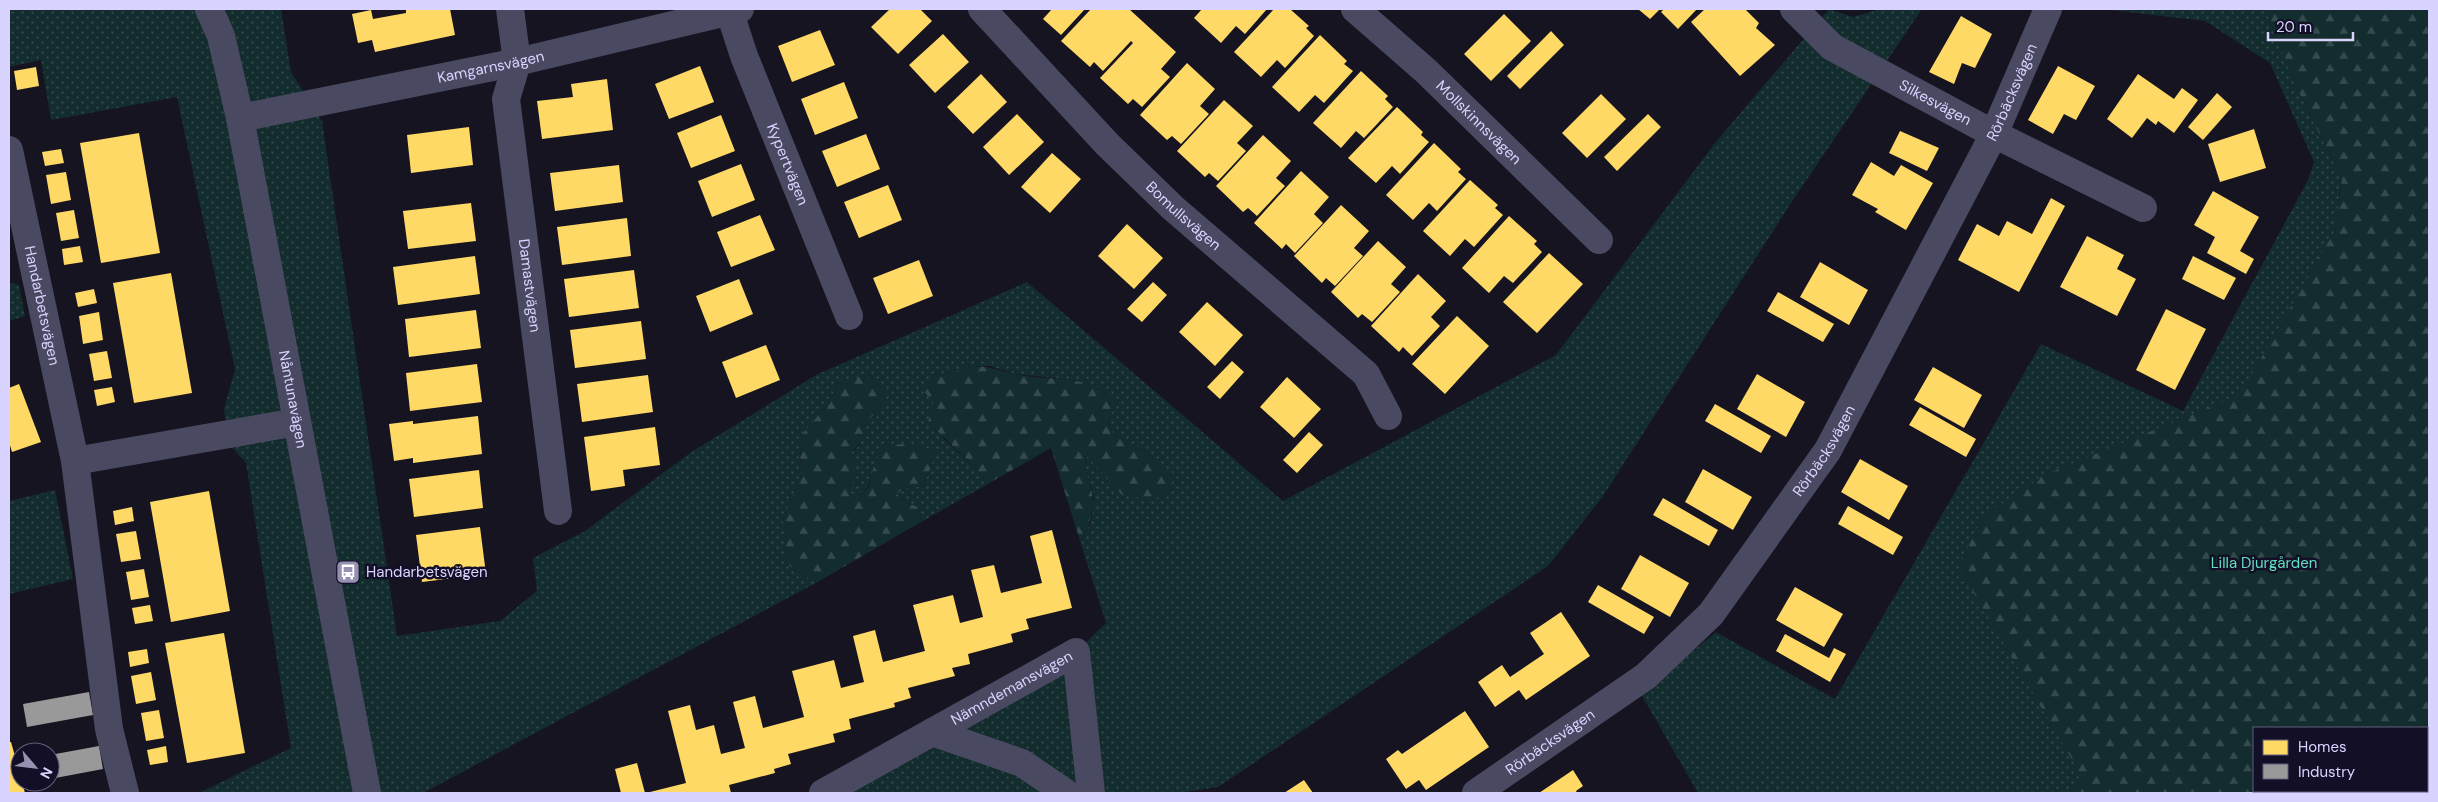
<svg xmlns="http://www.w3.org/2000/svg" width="2438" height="802" font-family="'DM Sans',sans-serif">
  <defs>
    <pattern id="grass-dots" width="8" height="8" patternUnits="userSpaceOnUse" patternTransform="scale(1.25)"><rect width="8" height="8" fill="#132c2d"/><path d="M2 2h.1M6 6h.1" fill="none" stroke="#354a4c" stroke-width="1.8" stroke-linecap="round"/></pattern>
    <pattern id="forest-firs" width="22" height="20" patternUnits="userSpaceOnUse" patternTransform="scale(1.25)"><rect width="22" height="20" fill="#132c2d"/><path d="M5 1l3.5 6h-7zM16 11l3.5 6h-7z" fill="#354a4c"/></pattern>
  </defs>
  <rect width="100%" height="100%" fill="#161421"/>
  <path fill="url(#grass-dots)" fill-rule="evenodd" d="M9,9H281L291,72L322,121L397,636L500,621L537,591L533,558L585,531L690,453L816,375L1027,282L1283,501L1556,355L1715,143L1829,9L1853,17L1880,9H1922L1791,203L1603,496L1548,566L1218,787L1179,793H851L844,782L1076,652L1106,623L1081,544L1092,518L1094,496L1084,466L1088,455L1101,472L1149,454L1110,431L1109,417L1118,401L1081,381L1015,374L990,366H970L954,372L934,375L933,403L943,438L976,468L986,485L921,522L919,507L905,503L897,494L904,488L923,486L932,465H874C872,481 869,488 856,498L848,493L849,454L859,446L838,382L829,403L803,433L800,457L802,474L783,520L786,533L785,563L816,583L423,793H199L291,748L246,463L229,444L224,409L235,369L177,97L51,120L41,60L9,67Z
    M2103,9H2265L2298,90L2342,180L2338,203L2429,9V793H1698L1641,694L1716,632L1835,699L2041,344L2183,411L2308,180L2314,162L2270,63L2205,21ZM2254,728H2427V791H2254Z
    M13,283L19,285L25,316L9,321V284Z
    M55,490L73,579L9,594V501Z"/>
  <path fill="url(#forest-firs)" fill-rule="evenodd" d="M2265,9H2429V793H2061L2084,780L1958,566L1983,517L2044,475L2240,395L2334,232L2342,180L2298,90ZM2254,728H2427V791H2254Z
    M970,366C991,366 996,370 1015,374C1050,382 1091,373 1118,401L1109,417L1110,431L1149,454L1173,473L1170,496L1146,499L1122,495L1087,456L1084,466C1097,503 1096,507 1081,544L1051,448L986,485L976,468L928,422L933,403L922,388L934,375L954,372Z
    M866,376L887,387L886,401L864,425C866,438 859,445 849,454C860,470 856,476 848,493L856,498C873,486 869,484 874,466C875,460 880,453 883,447C905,443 914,441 934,451L932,465L923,486L904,488L897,494L905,503L919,507L921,522L816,583L785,563L786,533L783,520L802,474L800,457L803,433L829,403L838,382Z"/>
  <path fill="#ffd966" d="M406,9H450L455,35L375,52L372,40L358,43L352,14L371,10L373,19L406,13Z
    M890,9H920L932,21L898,54L871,27Z
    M1052,9H1085L1061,35L1043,19Z
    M1091,9H1129L1176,52L1161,69L1170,77L1142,107L1133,99L1128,104L1100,78L1133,43L1131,41L1103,71L1094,62L1090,67L1061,41Z
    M1202,9H1267L1245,34L1236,26L1221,43L1194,18Z
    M1274,9H1290L1309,26L1306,28L1314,36L1285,68L1277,60L1261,77L1234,52Z
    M1638,9H1660L1650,19Z
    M1664,9H1697L1678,29L1661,12Z
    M1705,9H1745L1759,23L1756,28L1775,45L1740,76L1691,22Z
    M1504,14L1531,41L1491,81L1464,54Z
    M1961,16L1992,34L1975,68L1962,63L1954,84L1929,72Z
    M820,30L835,65L792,82L778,46Z
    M1551,31L1564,45L1520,89L1507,76Z
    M943,34L969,62L935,93L909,65Z
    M1320,35L1347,61L1344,64L1353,71L1324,103L1315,95L1299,112L1272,87Z
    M1187,63L1215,89L1200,106L1209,114L1181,144L1172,136L1167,140L1140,115Z
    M700,66L714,102L669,119L655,84Z
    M2058,66L2095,86L2076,120L2064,114L2053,134L2028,120Z
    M36,67L39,86L17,90L14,71Z
    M1361,71L1388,96L1385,99L1393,107L1364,138L1356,131L1341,148L1313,123Z
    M981,74L1007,102L973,134L947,107Z
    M2138,74L2174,99L2182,88L2198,100L2174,133L2158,121L2156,125L2147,118L2132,138L2107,119Z
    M607,79L613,130L542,139L537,101L573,97L571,84Z
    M844,82L858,118L815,135L801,99Z
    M2217,93L2232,107L2203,140L2188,127Z
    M1601,94L1626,119L1587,158L1562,133Z
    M1224,100L1253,126L1237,143L1246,151L1218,181L1209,173L1205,177L1177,151Z
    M1397,107L1423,132L1421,135L1429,142L1400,174L1392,166L1376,183L1348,158Z
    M1017,114L1044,142L1009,175L983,147Z
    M1648,114L1661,127L1617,171L1604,157Z
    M721,115L735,151L691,168L677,133Z
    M469,127L473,165L411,173L407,135Z
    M2254,129L2266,168L2220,182L2208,144Z
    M1900,131L1939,148L1927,171L1889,153Z
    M139,133L160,253L101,263L80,143Z
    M866,134L880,169L837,187L822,151Z
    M1263,135L1291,161L1276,178L1285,186L1257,216L1248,208L1243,212L1216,186Z
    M1434,143L1461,169L1458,172L1466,179L1437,211L1429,203L1413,220L1386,195Z
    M61,149L64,163L45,166L42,152Z
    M1052,153L1081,179L1050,213L1021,187Z
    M1871,162L1894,176L1901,165L1933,183L1906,230L1875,212L1878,209L1852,195Z
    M741,164L755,200L712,217L698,181Z
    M619,165L623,202L555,211L550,173Z
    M1301,171L1329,197L1314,214L1323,223L1295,253L1286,244L1282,249L1254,223Z
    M66,172L71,200L51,204L46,175Z
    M1470,180L1498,205L1495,208L1503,215L1474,247L1465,239L1450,256L1423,231Z
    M888,185L902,220L859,238L844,202Z
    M2213,191L2259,217L2240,251L2254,259L2246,274L2207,253L2215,237L2194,225Z
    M2051,198L2065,206L2019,292L1958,260L1977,224L1999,236L2007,221L2032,234Z
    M471,203L476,241L408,249L403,211Z
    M1341,205L1369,231L1354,248L1363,256L1335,286L1326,278L1322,283L1294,256Z
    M74,210L79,238L61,241L56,213Z
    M760,215L775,250L731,267L717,232Z
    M1509,216L1537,241L1534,244L1542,252L1513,283L1504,276L1489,293L1462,268Z
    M627,218L631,256L562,265L557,227Z
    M1127,224L1163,258L1134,289L1098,256Z
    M2087,236L2124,255L2117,269L2136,279L2117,316L2060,287Z
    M1378,241L1406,267L1391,284L1400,292L1372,322L1362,314L1358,318L1331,292Z
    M80,246L83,262L64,265L62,249Z
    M1549,253L1583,284L1537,333L1503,302Z
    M475,256L480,294L398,305L393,267Z
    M2193,256L2236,278L2224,300L2182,279Z
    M919,260L933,296L888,314L873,278Z
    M1820,262L1868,290L1849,325L1800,297Z
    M634,270L639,308L569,317L564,279Z
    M171,273L192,393L134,403L113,283Z
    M1418,274L1446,301L1431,317L1440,326L1412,356L1403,347L1399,352L1371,326Z
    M739,279L753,314L710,332L696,296Z
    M1153,282L1167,295L1142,322L1127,309Z
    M94,289L97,303L78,307L75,293Z
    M1778,292L1834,324L1823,342L1767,311Z
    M1207,302L1243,335L1215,366L1179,332Z
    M2166,309L2206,329L2175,390L2136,370Z
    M476,310L481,348L409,357L405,319Z
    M99,312L103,340L83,344L79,316Z
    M1457,316L1489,346L1445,394L1412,364Z
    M641,321L646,359L575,368L570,330Z
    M766,345L780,380L736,398L722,362Z
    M107,351L112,378L94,381L89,354Z
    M1232,361L1244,372L1220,399L1207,387Z
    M477,364L482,402L410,411L406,373Z
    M1933,367L1982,395L1964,428L1914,400Z
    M1757,374L1805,402L1786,437L1737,409Z
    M648,375L653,412L582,422L577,384Z
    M1287,377L1321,409L1294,438L1260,407Z
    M19,384L41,442L12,452L9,442V388Z
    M112,387L115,402L97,406L94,390Z
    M1715,404L1771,436L1761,453L1705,421Z
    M1920,407L1976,439L1966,457L1909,425Z
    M478,416L482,454L413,463V458L394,461L389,424L413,421V424Z
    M655,427L660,465L623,470L625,486L591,491L584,437Z
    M1309,432L1323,445L1297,473L1283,460Z
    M1860,459L1908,486L1889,520L1841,492Z
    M1703,469L1752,497L1733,530L1685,502Z
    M479,470L483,508L414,517L409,479Z
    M209,491L230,611L171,622L150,502Z
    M1663,498L1718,530L1709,546L1653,515Z
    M1848,506L1903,537L1893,555L1838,524Z
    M132,507L134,521L115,525L113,511Z
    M480,527L486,574L422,582L416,535Z
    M1052,530L1072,608L1026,619L1029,629L1011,634L1013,642L968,654L970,664L952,668L955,676L908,688L911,698L894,703L895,707L849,719L851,729L833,734L835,742L788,754L791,764L774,769L775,773L729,785L731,793H646L686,783L668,711L690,705L696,730L714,725L721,754L745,748L733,702L755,696L763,728L804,717L792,671L834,660L841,688L864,682L853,636L875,630L883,662L925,651L913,605L953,595L960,623L983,617L971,570L994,565L1001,593L1042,583L1030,536Z
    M136,531L141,559L121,562L116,534Z
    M1640,555L1689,583L1670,617L1621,589Z
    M144,569L149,597L131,600L126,572Z
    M1598,585L1654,617L1644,634L1588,602Z
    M1795,587L1843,614L1824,647L1776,620Z
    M150,605L153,621L135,624L132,608Z
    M1561,612L1590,656L1526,700L1519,690L1495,707L1478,682L1502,665L1510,677L1544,654L1530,633Z
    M224,633L245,753L187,763L165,643Z
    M1785,634L1829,658L1834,648L1846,654L1830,682L1776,651Z
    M147,649L149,663L130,667L128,652Z
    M151,672L156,700L136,704L131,676Z
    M159,710L164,738L146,741L141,713Z
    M1465,711L1489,747L1426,790L1419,780L1406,789L1386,759L1398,750L1402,754Z
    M9,742H11L20,774V782H22L25,793H9Z
    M166,746L168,762L150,765L147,750Z
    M637,763L645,793H621L615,769Z
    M1573,770L1583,786L1576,791L1577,793H1539Z
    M1304,780L1313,793H1284Z"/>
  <path fill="#999" d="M89,692L93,715L27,727L23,704Z
    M99,746L103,769L50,779V755Z"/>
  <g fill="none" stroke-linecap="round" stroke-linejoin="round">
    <g stroke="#4a4962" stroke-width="28">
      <path id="s1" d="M209,9L221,36L240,118L367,793"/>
      <path id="s2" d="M510,9L517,62L506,99L558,511"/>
      <path id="s3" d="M982,9L1107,144L1173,208L1366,374L1388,416"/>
      <path id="s4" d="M1355,9L1426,71L1599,240"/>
      <path id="s5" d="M1794,9L1832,47L1994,134L2143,208"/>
      <path id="s6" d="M730,13L744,56L849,316"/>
      <path id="s7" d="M240,118L517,62L740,9"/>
      <path id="s8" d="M9,150L75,461L109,729L125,793"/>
      <path d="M75,461L297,422"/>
      <path d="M932,732L1022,763L1066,793"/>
      <path id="s9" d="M823,793L1076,652L1091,793"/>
      <path id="s10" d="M1476,793L1646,676L1711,614L1828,450L1994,134L2048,9"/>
    </g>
  </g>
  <defs>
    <g id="bus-square" transform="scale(1.25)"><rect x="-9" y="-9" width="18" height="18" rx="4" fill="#9591b1" stroke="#130f26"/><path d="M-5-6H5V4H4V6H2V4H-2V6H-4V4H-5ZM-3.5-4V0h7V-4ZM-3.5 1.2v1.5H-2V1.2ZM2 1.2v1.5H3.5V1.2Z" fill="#fff"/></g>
  </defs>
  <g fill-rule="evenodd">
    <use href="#bus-square" x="348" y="572"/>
  </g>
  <g text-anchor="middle" stroke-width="5" stroke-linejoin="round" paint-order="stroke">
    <g font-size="15" fill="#d9d4ff" stroke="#130f26">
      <text dy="5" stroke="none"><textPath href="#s7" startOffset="256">Kamgarnsvägen</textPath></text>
      <text dy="5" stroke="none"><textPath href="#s10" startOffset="900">Rörbäcksvägen</textPath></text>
      <text dy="5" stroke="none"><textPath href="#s5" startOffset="171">Silkesvägen</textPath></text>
      <text dy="5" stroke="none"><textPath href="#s4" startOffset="168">Mollskinnsvägen</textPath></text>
      <text dy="5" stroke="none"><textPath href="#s6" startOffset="162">Kypertvägen</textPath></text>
      <text dy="5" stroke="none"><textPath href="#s3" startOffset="289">Bomullsvägen</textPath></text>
      <text dy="5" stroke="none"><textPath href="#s2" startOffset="280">Damastvägen</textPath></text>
      <text dy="5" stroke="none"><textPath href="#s8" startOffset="159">Handarbetsvägen</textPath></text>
      <text dy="5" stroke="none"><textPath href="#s1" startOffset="400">Nåntunavägen</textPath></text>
      <text dy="5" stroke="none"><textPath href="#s10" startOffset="495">Rörbäcksvägen</textPath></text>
      <text dy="5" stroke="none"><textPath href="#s9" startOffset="216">Nämndemansvägen</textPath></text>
      <text dy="5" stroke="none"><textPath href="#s10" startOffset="90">Rörbäcksvägen</textPath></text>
    </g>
    <g font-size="15" fill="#5fe0c0" stroke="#130f26">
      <text x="2264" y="568">Lilla Djurgården</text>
    </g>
    <g font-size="15" fill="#d9d4ff" stroke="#130f26" text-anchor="start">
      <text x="366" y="577">Handarbetsvägen</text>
    </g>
  </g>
  <rect width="2438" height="802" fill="none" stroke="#d9d4ff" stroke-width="20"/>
  <rect x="2253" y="727" width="175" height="65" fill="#130f26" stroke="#625e7d"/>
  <rect x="2263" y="740" width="25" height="15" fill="#ffd966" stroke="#625e7d"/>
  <text x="2298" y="752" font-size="15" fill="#d9d4ff">Homes</text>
  <rect x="2263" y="764" width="25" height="15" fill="#999999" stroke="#625e7d"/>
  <text x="2298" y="777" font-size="15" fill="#d9d4ff">Industry</text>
  <g transform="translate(35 767) rotate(118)"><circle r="24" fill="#130f26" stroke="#625e7d"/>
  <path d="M0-4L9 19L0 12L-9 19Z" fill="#9591b1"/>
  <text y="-8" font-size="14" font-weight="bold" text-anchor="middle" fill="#d9d4ff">N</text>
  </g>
  <path d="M2268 32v8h85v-8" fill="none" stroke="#d9d4ff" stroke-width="2.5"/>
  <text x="2276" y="32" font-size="15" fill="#d9d4ff" stroke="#130f26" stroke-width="4" paint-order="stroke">20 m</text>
</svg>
